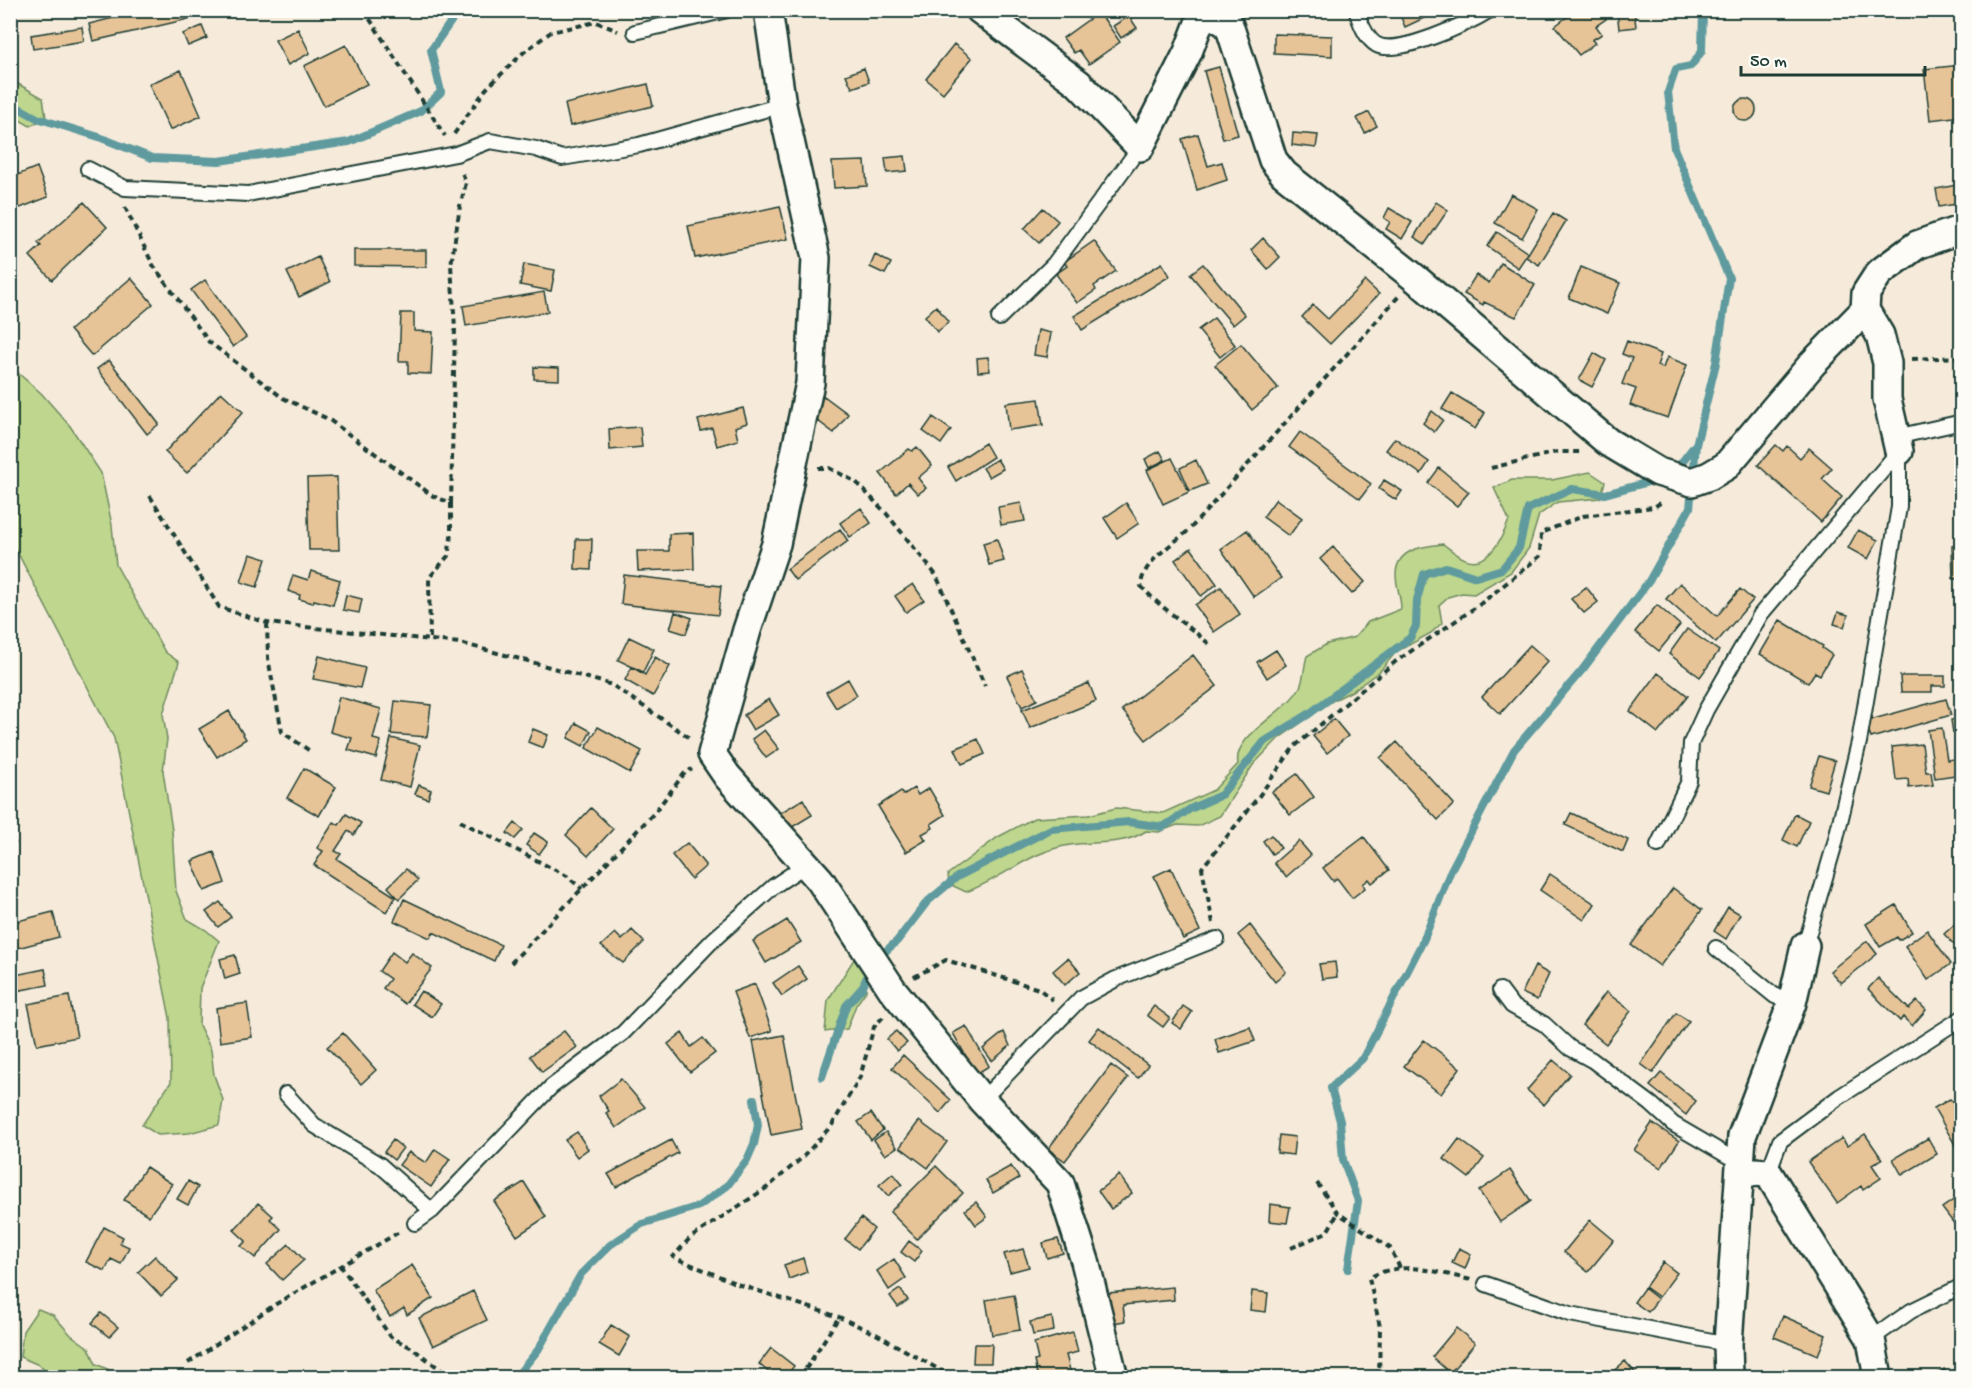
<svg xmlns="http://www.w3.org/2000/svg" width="1972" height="1388" font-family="'Gochi Hand',sans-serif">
  <rect width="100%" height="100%" fill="#f6ebda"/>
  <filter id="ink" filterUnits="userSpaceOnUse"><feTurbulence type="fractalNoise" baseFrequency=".0167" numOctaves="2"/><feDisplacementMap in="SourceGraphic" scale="12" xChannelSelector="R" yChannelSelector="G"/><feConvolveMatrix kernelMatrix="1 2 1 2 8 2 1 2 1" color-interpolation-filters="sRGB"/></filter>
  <g filter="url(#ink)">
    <path fill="#bed68d" stroke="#6e8a60" stroke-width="1.5" d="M11,80L43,98L46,118L30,126L11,115Z
      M11,367L41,393L70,426L101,473L112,525L116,565L165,652L179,662L163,714L167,739L163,771L172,830L176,891L187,919L206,930L219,941L200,988L199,1025L211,1050L214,1075L223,1100L219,1125L189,1133L158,1135L142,1125L171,1082L170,1018L114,738L11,540Z
      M1590,472L1605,482L1600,498L1558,502L1539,515L1529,548L1511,572L1474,594L1462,593L1448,597L1439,605L1442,623L1431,633L1396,652L1380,671L1352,691L1334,700L1278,739L1253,765L1220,816L1198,826L1177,825L1159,832L1146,831C1123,846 1096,841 1070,845C1030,851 1002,879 966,892L949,884L948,874L998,837L1034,818L1089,815L1116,808L1163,813L1214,790L1238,764C1232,735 1287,713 1300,687C1304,679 1304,665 1307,656L1327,644L1355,637L1368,622L1401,609C1401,597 1396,586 1396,575C1396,549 1423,546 1443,544C1450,549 1460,558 1468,560C1490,566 1503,536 1509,520L1494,488L1512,480H1552Z
      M854,959L867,976L866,991L856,1005L847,1029L825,1032L828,1000Z
      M38,1309L53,1315L71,1335L89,1348L96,1364L116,1373L136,1374L138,1377H52L39,1365L20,1357L23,1331Z"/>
    <path fill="#88d8e4" stroke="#5e9a9e" stroke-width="1.5" d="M426,1370L439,1372L444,1377H402Z"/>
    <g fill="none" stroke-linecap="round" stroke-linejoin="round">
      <path stroke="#5e9a9e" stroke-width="8" d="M10,103L37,118L99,137L152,158L219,161L349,142L421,111L441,92L431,50L459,10
        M1675,471L1695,445
        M878,958L897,941L927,902L957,877L1051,829L1129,822L1163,827L1190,809L1221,795L1264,742L1309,714L1410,638L1416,626L1417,600L1424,574L1446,567L1476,577L1502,569L1519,548L1528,509L1572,489L1605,494L1656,480
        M822,1077L846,1006L862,988L871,968
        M1348,1269L1358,1201L1343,1160L1340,1121L1331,1088L1363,1058L1424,939L1451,870L1514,750L1583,669L1649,581L1690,508L1696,445L1716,363L1729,278L1674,148L1668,92L1676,69L1691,66L1702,51L1703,10
        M515,1378L538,1350L581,1274L610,1245L642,1224L699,1206L727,1186L747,1160L754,1144L758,1125L754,1099"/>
    </g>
    <path fill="#e7c498" stroke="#1f3d34" stroke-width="1.5" d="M84,10H103V13L85,16Z
      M145,10H191L193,18L93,41L89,24Z
      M1398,10H1441L1405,27Z
      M1576,10H1600L1606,19L1596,26L1602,34L1592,40L1595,43L1579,55L1555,26Z
      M1617,10H1634L1636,27L1619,29Z
      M1099,12L1120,42L1089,64L1079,50L1074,53L1063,38Z
      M1129,16L1137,28L1121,38L1113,26Z
      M10,24L14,49H10Z
      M202,26L207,38L188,46L183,34Z
      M82,27L84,41L33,49L31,35Z
      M298,29L310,53L288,65L275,40Z
      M1274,34L1332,36V56L1274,53Z
      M954,44L972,58L943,93L926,79Z
      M346,45L367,84L324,106L304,66Z
      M1962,65V116L1930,120L1924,69Z
      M1219,67L1238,135L1223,139L1204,71Z
      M864,68L869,82L852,88L846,75Z
      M181,70L201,116L170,130L149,84Z
      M648,84L653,106L570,126L565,104Z
      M1734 110a11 11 0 1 1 22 0a11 11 0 1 1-22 0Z
      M1369,112L1377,126L1365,133L1357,118Z
      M1293,133L1318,135L1316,148L1292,145Z
      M1198,134L1208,166L1222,162L1227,180L1197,190L1182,139Z
      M905,156L907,171L887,173L885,158Z
      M865,161L867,186L834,188L832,162Z
      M37,167L48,197L10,212V178Z
      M1962,184V203L1939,207L1936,189Z
      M1511,194L1538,209L1522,238L1495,223Z
      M84,202L107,227L52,280L30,256L41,246L38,243Z
      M1436,202L1448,210L1425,244L1414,237Z
      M780,206L788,239L695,258L688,226Z
      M1043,208L1058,221L1039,243L1024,229Z
      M1389,208L1412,222L1402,239L1386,229L1390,222L1384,218Z
      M1553,213L1566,221L1539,265L1526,257Z
      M1497,232L1528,253L1518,268L1487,246Z
      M1263,238L1280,257L1268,269L1251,250Z
      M1094,241L1116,271L1094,286L1096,290L1077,303L1056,274L1067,266L1064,262Z
      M354,250H426V267L354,266Z
      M875,255L891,263L885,274L870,267Z
      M318,257L330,282L299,297L287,272Z
      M1162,263L1170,276L1082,330L1074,316Z
      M1501,263L1535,285L1516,317L1484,302L1483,305L1464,294L1476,275L1489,283Z
      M524,264L555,270L551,291L520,285Z
      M1203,264L1245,315L1233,325L1190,274Z
      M1581,267L1620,283L1607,314L1569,298Z
      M131,278L153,304L92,356L70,330Z
      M205,280L246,337L233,347L191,290Z
      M1365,281L1379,294L1330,344L1302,317L1313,305L1328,319Z
      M544,292L548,312L466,326L463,306Z
      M936,306L949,322L937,332L925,316Z
      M401,313H414V331L433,332L431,374L408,373V361H399Z
      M1214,318L1235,345L1220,357L1198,330Z
      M1038,330L1051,333L1047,357L1034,355Z
      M1627,341L1661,354L1657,366L1663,368L1667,357L1687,365L1668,418L1630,405L1636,389L1622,384L1632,358L1622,354Z
      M1241,344L1278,388L1252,410L1215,365Z
      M1594,353L1606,360L1592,387L1579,380Z
      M988,357L990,371L978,372L977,358Z
      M109,360L159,424L147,434L97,369Z
      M534,367L559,368V380L534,379Z
      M221,392L243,412L187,473L165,452Z
      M1452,393L1485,413L1475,429L1442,409Z
      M824,396L848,414L834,433L810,415Z
      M1039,399L1043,425L1009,430L1006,403Z
      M743,408L747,423L735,427L738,440L717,446L712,428L701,431L698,420Z
      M1432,411L1443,420L1434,432L1423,423Z
      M933,417L951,430L941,444L923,431Z
      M640,427L642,447L610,450L609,429Z
      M1300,432L1371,484L1360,499L1289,447Z
      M1395,438L1429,462L1421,474L1386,450Z
      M985,443L993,457L956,481L948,467Z
      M1776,445L1783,451L1787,446L1800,458L1809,448L1832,468L1822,479L1842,497L1821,522L1758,465Z
      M917,447L932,466L918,478L926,488L918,494L908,483L896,494L880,473L909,449L912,451Z
      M1160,451L1165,460L1149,468L1145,459Z
      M1172,458L1189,492L1163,504L1147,470Z
      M997,459L1003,469L989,477L983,468Z
      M1196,460L1207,484L1190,491L1180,468Z
      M1439,468L1469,492L1457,506L1428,483Z
      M337,477L339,550H309L307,478Z
      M1384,480L1402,491L1396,500L1379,489Z
      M1276,499L1302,518L1289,536L1263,517Z
      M1021,503L1025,521L1001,525L998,507Z
      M1126,503L1139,523L1117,538L1104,518Z
      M861,508L871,523L850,537L840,523Z
      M840,529L848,541L795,580L787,569Z
      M1247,530L1281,578L1254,597L1221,549Z
      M1858,530L1878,540L1868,559L1848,548Z
      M693,533L694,569L638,571L637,551H669V534Z
      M576,539H592L591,570L575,569Z
      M997,539L1004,561L989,565L983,543Z
      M1962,545V579H1953L1952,546Z
      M1333,547L1365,582L1352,594L1320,559Z
      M1191,548L1217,584L1201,596L1175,560Z
      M250,554L266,559L257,587L241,582Z
      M311,571L340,580L333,605L314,600L313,603L299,599L300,595L288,591L293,575L308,580Z
      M624,575L721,586L718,615L621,604Z
      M1680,583L1717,616L1740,589L1753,600L1716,643L1666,599Z
      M913,584L924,600L906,612L895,596Z
      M1221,587L1240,614L1214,632L1195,605Z
      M1586,587L1598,602L1584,613L1571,599Z
      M346,595L362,599L359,613L343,610Z
      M1657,605L1680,625L1659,651L1635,632Z
      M675,612L692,618L686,634L670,629Z
      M1838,612L1848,615L1844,627L1834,624Z
      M1780,620L1823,646L1822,648L1832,655L1820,675L1815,672L1808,683L1760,654Z
      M1687,629L1719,651L1700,677L1669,654Z
      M629,637L654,649L643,672L618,660Z
      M1530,645L1548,661L1500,714L1482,697Z
      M1276,650L1286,665L1267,678L1257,662Z
      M1193,655L1217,686L1146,740L1122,710Z
      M319,656L365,668L360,688L313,679Z
      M655,657L670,666L653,696L625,680L632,667L645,675Z
      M1022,669L1037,700L1022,707L1007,676Z
      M1658,673L1688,696L1658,733L1630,711Z
      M1900,676H1945V686H1932V692H1901Z
      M848,679L857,695L836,708L826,692Z
      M1089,683L1096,701L1030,728L1022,710Z
      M339,697L381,709L373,739L381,741L376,758L348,750L352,738L330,732Z
      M769,699L779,715L753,730L744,715Z
      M1946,699L1951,715L1871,738L1866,721Z
      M395,701L431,705L427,737L391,734Z
      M229,711L246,739L217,757L199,729Z
      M1962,718V731L1953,733L1951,720Z
      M1334,719L1348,736L1327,753L1313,736Z
      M576,723L591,731L583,746L568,738Z
      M598,727L642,751L630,773L586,748Z
      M1942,728L1947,760L1962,758V774L1935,778L1928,730Z
      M533,729L548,735L543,748L528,742Z
      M764,730L779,749L766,758L752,739Z
      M391,738L420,745L410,787L381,780Z
      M978,739L985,754L962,764L955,749Z
      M1397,742L1454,804L1438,820L1380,758Z
      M1922,744L1926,772H1931L1933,785L1909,788L1908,779L1896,780L1892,747Z
      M1819,756L1835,761L1826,791L1809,786Z
      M304,768L336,787L319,816L287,798Z
      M1297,774L1314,797L1290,815L1272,792Z
      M419,785L431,790L428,799L415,794Z
      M914,788L918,795L929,788L945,815L931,824L933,828L922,834L926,840L906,852L878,806L901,791L903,795Z
      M803,799L812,815L789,829L780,813Z
      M591,808L613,829L588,856L566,835Z
      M1571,813L1628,840L1623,852L1565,825Z
      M346,814L361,823L354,835L348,831L335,851L341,854L337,859L396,897L386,912L314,865L323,851L317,848L334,822L339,825Z
      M1795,814L1809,821L1797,847L1783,840Z
      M515,823L523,830L515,839L507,833Z
      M534,833L548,842L539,854L526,845Z
      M1271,835L1281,848L1272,854L1263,841Z
      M1364,837L1389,870L1372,883L1369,879L1363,884L1365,888L1352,898L1337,878L1333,881L1323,868Z
      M1299,841L1311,855L1286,877L1274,863Z
      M687,843L706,866L691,879L672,855Z
      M214,852L225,883L204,891L192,861Z
      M1171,868L1200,931L1183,939L1154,876Z
      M406,869L418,880L399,899L388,887Z
      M1550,874L1595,904L1584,920L1540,890Z
      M1673,888L1702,910L1660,966L1631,945Z
      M404,899L501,945L494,961L433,932L430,938L394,921Z
      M220,902L231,917L218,927L206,912Z
      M1896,905L1912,932L1899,940L1897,937L1880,947L1866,924Z
      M1728,907L1740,914L1726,939L1714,931Z
      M53,912L59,937L10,950V923Z
      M787,920L801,942L766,963L753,941Z
      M1956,923L1962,928L1961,952L1944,934Z
      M1250,925L1286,972L1275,982L1238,935Z
      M632,930L644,942L623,963L601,946L615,933L622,940Z
      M1927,930L1951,964L1928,980L1905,946Z
      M1867,941L1877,954L1841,983L1830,971Z
      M392,952L405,962L412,953L432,968L405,1004L383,988L390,979L379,971Z
      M235,955L240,974L225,979L220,959Z
      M1068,958L1080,972L1065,985L1053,971Z
      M1335,962L1337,977L1322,979L1319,964Z
      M798,966L807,979L782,996L773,983Z
      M1535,966L1549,974L1537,1000L1522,993Z
      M45,969L48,985L10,992V976Z
      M1878,978L1909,1009L1917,1001L1926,1010L1912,1026L1903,1017L1900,1021L1868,989Z
      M755,984L772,1031L750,1038L733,992Z
      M421,991L441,1004L432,1017L412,1004Z
      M1606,992L1631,1011L1606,1044L1582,1025Z
      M69,996L77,1037L37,1045L28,1004Z
      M247,1003L252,1037L220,1042L216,1008Z
      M1154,1006L1170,1018L1163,1027L1147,1015Z
      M1183,1006L1192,1012L1181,1029L1172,1023Z
      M1676,1013L1689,1021L1653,1073L1641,1064Z
      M966,1026L989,1066L976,1074L953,1033Z
      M1099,1027L1148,1065L1138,1078L1089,1040Z
      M1250,1027L1255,1041L1219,1053L1215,1039Z
      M564,1031L577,1047L542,1072L530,1056Z
      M896,1031L907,1043L897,1051L887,1039Z
      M1004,1032L1010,1046L992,1061L983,1049Z
      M343,1033L376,1070L361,1084L327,1047Z
      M682,1033L691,1047L703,1038L715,1053L690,1072L668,1044Z
      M784,1035L802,1129L771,1135L753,1041Z
      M1424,1040L1460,1068L1441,1094L1404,1066Z
      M903,1055L951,1100L940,1113L892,1068Z
      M1553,1060L1570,1074L1544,1105L1527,1090Z
      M1111,1065L1128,1078L1065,1161L1048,1149Z
      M1661,1073L1696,1101L1686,1115L1650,1086Z
      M621,1079L645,1107L616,1128L606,1113L609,1111L599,1096Z
      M1950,1099L1962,1110V1146L1957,1148L1934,1108Z
      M871,1113L883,1130L871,1140L858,1122Z
      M919,1121L947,1142L928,1168L900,1147Z
      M1652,1123L1679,1141L1661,1168L1634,1150Z
      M577,1132L588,1149L577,1157L565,1140Z
      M886,1132L897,1147L885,1155L874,1140Z
      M1865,1134L1882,1159L1872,1165L1881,1178L1863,1190L1861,1186L1837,1203L1808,1162L1842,1138L1847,1146Z
      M1279,1135L1295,1137L1293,1155L1277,1153Z
      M1928,1138L1937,1154L1902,1175L1893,1159Z
      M1459,1139L1484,1158L1469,1178L1444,1159Z
      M393,1140L403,1148L394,1160L384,1152Z
      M671,1140L678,1153L616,1187L608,1174Z
      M435,1149L450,1159L431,1187L399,1165L409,1152L426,1163Z
      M936,1166L963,1193L917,1239L890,1212Z
      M1011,1166L1019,1178L993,1193L986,1180Z
      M146,1167L172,1184L149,1216L124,1200Z
      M1510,1170L1531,1201L1500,1222L1479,1191Z
      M893,1173L902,1184L888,1196L879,1185Z
      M1119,1175L1132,1193L1111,1209L1098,1191Z
      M188,1181L198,1187L188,1205L177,1199Z
      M524,1182L546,1217L517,1236L494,1201Z
      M1962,1194V1234L1942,1208Z
      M976,1202L987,1217L976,1225L965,1210Z
      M258,1203L273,1216L270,1219L281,1229L255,1258L241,1246L246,1241L234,1230Z
      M1270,1204L1290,1207L1287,1223L1269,1221Z
      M861,1218L874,1229L858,1249L845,1239Z
      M1590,1220L1614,1240L1588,1272L1564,1252Z
      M104,1227L123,1237L120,1243L129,1247L121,1264L111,1259L105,1271L86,1262Z
      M1058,1239L1063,1253L1047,1258L1043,1243Z
      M909,1241L922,1251L914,1262L901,1252Z
      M289,1244L304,1260L282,1280L267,1264Z
      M1459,1248L1471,1254L1465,1269L1452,1263Z
      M1023,1249L1029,1267L1010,1272L1004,1254Z
      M155,1256L178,1280L161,1296L138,1272Z
      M803,1258L807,1272L789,1279L784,1265Z
      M894,1259L906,1278L889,1290L877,1271Z
      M1663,1262L1677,1273L1659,1297L1645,1287Z
      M412,1265L433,1298L407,1315L404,1308L390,1317L373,1290Z
      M1173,1287L1174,1300L1123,1305L1125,1321L1112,1323L1108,1293Z
      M1644,1288L1658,1299L1648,1312L1634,1302Z
      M900,1289L908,1300L898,1307L890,1296Z
      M473,1291L487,1320L433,1346L419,1318Z
      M1252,1291L1268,1293L1266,1312L1250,1310Z
      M1014,1295L1020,1330L992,1335L986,1300Z
      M101,1313L118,1327L109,1337L92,1323Z
      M1783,1316L1826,1335L1818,1355L1774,1337Z
      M1052,1317L1054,1331L1033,1335L1030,1322Z
      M611,1325L630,1337L619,1356L599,1344Z
      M1456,1328L1475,1343L1450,1373L1432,1357Z
      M1073,1332L1078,1352L1066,1355L1072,1378H1038L1034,1361L1038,1360L1034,1343Z
      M974,1344H992L991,1363H973Z
      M771,1348L794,1366L785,1378H775L759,1364Z
      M1625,1361L1639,1377L1610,1378L1608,1376Z
      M1944,1369L1950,1378H1933Z"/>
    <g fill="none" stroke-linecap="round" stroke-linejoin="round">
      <g stroke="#1f3d34" stroke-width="18">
        <path id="lane" d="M1356,10C1360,22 1366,39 1377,45C1398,56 1469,23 1490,10
          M635,32L727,10
          M88,169L125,188L248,194L456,154L490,141L536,149L562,158L639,145L782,105
          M999,318L1054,264L1140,147
          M1896,437L1958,423L1962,426
          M1658,845L1689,781L1691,743L1706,710L1761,614L1899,451
          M1805,946L1835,843L1859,742L1899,507V451
          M1716,948L1775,996L1792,1003
          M1500,990L1512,1006L1544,1024L1570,1048L1592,1060L1651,1104L1673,1124L1728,1156L1741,1159
          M286,1094L314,1125L380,1165L432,1211
          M982,1100L1081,998L1116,979L1217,939
          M1768,1173L1780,1141L1839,1097L1962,1018
          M415,1223L432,1211L551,1087L623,1033L713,940L774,886L807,864
          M1486,1284L1570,1314L1728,1344
          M1871,1339L1911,1311L1962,1286"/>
      </g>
      <g stroke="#1f3d34" stroke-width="32">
        <path id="street" d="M768,10L782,105L816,258L810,383L776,544L747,630L712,754L727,776L820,880L892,989L982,1100L1060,1183L1085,1261L1114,1378
          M980,10L1078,83L1140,147L1188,52L1204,10L1229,25L1273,160L1284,174L1415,278L1608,442L1658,472L1692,482L1709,476L1726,466L1813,363L1865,310
          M1899,451L1887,399V363L1880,335L1865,310L1866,293L1879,273L1917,245L1962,229
          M1740,1171L1768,1173L1871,1339L1878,1378
          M1729,1378L1728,1344L1742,1136L1792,1003L1805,946"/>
      </g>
      <path stroke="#1f3d34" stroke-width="4" stroke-dasharray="6 4.5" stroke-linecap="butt" d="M364,10L445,136
        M454,134L486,89L524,52L551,32L596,22L618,31
        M125,207L153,265L209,342L283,398L328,419L433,496L451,503V538L448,556L429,578L430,639
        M1912,359L1962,357
        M818,468H829L856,482L886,513L936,575L985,686
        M1491,468L1557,452H1580
        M150,496L219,607L267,623L460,643L539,664L612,685L690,738
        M451,503L455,328L451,265L460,206L466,183L461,170
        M267,623L268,658L282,732L310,751
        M1209,644C1187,624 1160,608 1141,586C1142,562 1172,545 1189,530L1399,296
        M460,821L567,876L582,889
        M10,844L18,841
        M1213,923L1202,868L1259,796L1294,747L1395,662L1479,605L1540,556L1541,533L1583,516L1654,507L1663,501
        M511,963L654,813L684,774L692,769
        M914,977L946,960L1039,989L1053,1000
        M883,1017L874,1027L860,1077L832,1125L803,1157L768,1187L690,1238L673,1257L740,1285L839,1317L876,1334L954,1378
        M1317,1183L1338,1213L1390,1248L1400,1268
        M1291,1248L1327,1232L1338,1213
        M340,1265L391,1337L412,1348L452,1378
        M188,1363L276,1304L401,1231
        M800,1378L839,1317
        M1379,1378L1380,1327L1369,1278C1402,1259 1436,1272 1471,1280"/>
      <use href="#lane" stroke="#fdfcf7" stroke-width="14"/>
      <use href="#street" stroke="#fdfcf7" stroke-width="27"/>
    </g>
  </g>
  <rect width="1972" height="1388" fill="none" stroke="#fdfcf7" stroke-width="36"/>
  <rect x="18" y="18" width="1936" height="1352" fill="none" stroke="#1f3d34" stroke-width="2" filter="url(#ink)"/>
  <path d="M1741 66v9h184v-9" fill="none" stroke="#1f3d34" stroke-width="3"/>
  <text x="1750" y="66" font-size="18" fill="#1f3d34" stroke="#fdfcf7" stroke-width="4.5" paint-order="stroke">50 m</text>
</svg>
